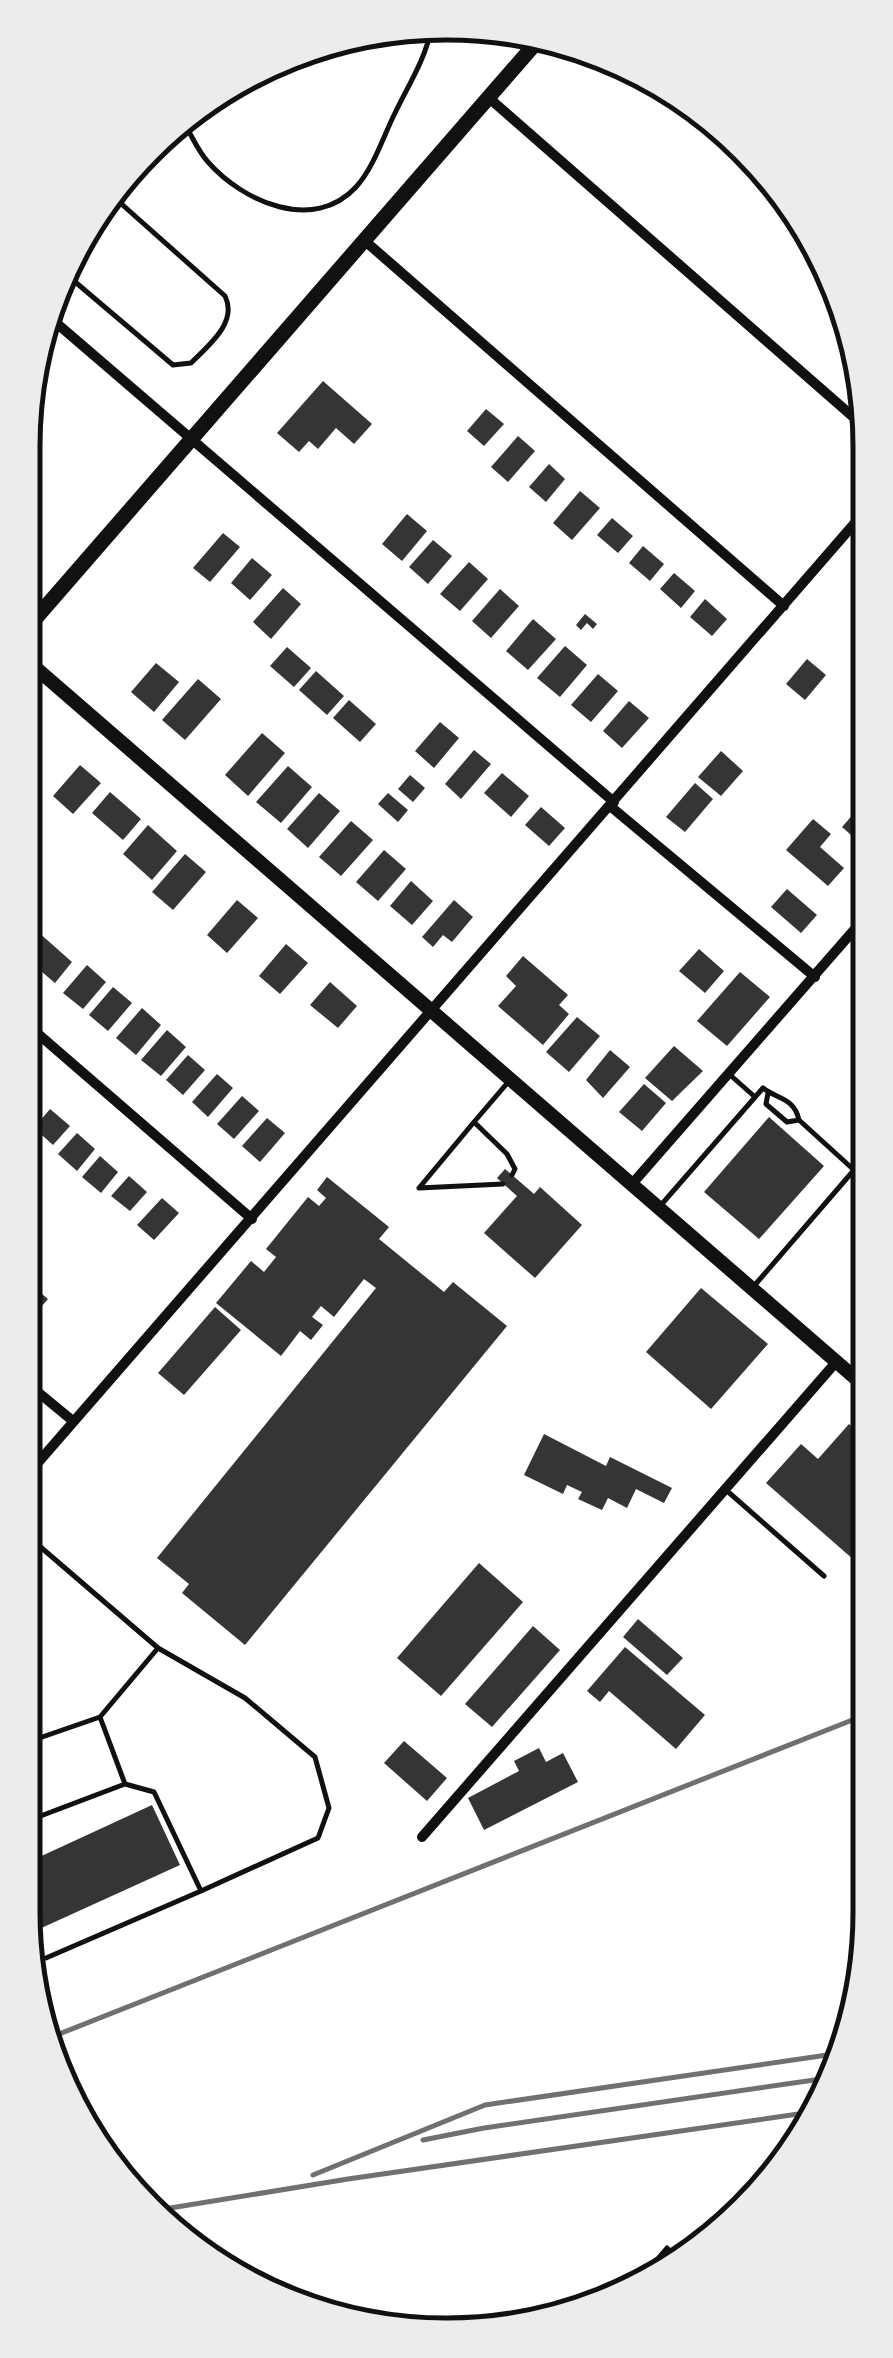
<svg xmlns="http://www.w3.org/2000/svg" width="893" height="2358" font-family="'IBM Plex Serif',serif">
  <rect width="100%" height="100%" fill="#fff"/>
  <path fill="#353535" d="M323,381L372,424L354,444L336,428L318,449L309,441L299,452L277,433Z
    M486,409L504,424L484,446L467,431Z
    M518,436L535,451L508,482L491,467Z
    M549,464L565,479L546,502L529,487Z
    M580,491L600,508L572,540L553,523Z
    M407,514L427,531L402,561L382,544Z
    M612,518L633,536L618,553L597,535Z
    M223,533L240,547L210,582L193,568Z
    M433,540L452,556L428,584L409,567Z
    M643,546L664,564L650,581L629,563Z
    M252,558L272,575L250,600L231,583Z
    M469,562L488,579L460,611L440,594Z
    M674,573L695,591L681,608L660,589Z
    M283,588L301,604L271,639L253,622Z
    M500,589L519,606L491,638L472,621Z
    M705,599L727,619L712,636L690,617Z
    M585,614L597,624L593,629L587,623L581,630L576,625Z
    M533,619L556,639L528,670L506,651Z
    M565,646L587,665L560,697L537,678Z
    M287,647L311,668L294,687L270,666Z
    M807,659L826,675L805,700L786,684Z
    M156,663L179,682L154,712L131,692Z
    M316,671L344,696L327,715L299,690Z
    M598,674L618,691L591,722L571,705Z
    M198,679L221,699L185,740L162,720Z
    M349,700L376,724L360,742L333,718Z
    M629,701L649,718L622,748L603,731Z
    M440,722L459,738L434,768L415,751Z
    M262,733L285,753L248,796L225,775Z
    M474,750L491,764L461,799L445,784Z
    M721,751L743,771L721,796L698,777Z
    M80,765L101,783L73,814L53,796Z
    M288,766L312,787L281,823L256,802Z
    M502,773L529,796L511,817L484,793Z
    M410,775L425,788L413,802L398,789Z
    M695,783L713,799L685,832L666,817Z
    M110,792L141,819L123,840L92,813Z
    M319,793L340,811L308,848L287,829Z
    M388,793L408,810L398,822L378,804Z
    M868,797V831L859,842L842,827Z
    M541,807L565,828L549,846L525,825Z
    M813,819L831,834L820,847L844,868L828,886L786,850Z
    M351,821L373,840L341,876L319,857Z
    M148,825L177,851L152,880L123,854Z
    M384,850L406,869L378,901L356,882Z
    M185,854L206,872L173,910L152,892Z
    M411,881L433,901L412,925L390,906Z
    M787,889L817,915L801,933L771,907Z
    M237,900L258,918L227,953L207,935Z
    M454,900L473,917L452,942L443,935L433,947L422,937Z
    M37,931L72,962L55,983L22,955V948Z
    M286,944L308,963L280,994L259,976Z
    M699,949L724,971L705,993L679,971Z
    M523,956L568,995L559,1005L569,1014L543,1045L498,1006L516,986L506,976Z
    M87,965L106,982L83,1009L63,993Z
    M740,972L770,997L727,1046L697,1021Z
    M330,982L357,1006L338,1028L310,1005Z
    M113,987L132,1003L108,1031L89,1015Z
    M142,1008L161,1025L136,1055L116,1038Z
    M577,1017L600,1036L569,1072L546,1052Z
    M167,1030L186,1047L161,1076L141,1060Z
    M674,1046L703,1071L672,1101L645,1078Z
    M610,1050L630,1067L603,1098L586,1080Z
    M188,1055L205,1070L183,1095L166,1080Z
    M217,1074L233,1088L208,1117L192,1102Z
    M644,1084L666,1103L642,1131L619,1112Z
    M242,1096L259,1111L234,1139L217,1124Z
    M50,1109L70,1126L53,1145L34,1128Z
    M769,1117L824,1166L759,1239L704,1192Z
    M267,1118L285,1133L260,1162L242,1146Z
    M77,1133L95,1149L77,1171L58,1154Z
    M100,1156L118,1172L101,1193L82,1177Z
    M505,1169L534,1194L540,1187L582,1225L535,1278L484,1233L517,1196L497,1178Z
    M129,1176L147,1192L130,1211L111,1196Z
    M327,1177L389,1227L379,1239L444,1292L453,1282L507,1326L245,1645L182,1593L189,1584L157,1558L376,1288L364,1279L334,1317L321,1306L312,1317L323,1325L311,1340L300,1331L281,1356L216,1303L251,1261L264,1272L276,1257L266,1249L308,1197L319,1206L326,1198L317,1190Z
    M162,1198L179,1213L154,1240L137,1225Z
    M30,1284L48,1299L29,1321L22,1315V1293Z
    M701,1288L768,1344L711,1409L646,1352Z
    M215,1307L241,1330L184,1395L158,1373Z
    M849,1424L869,1442L870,1574L766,1483L801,1444L818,1459Z
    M544,1434L606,1466L610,1457L672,1488L664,1503L636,1489L627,1508L608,1498L602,1510L578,1499L582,1492L567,1485L563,1494L524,1475Z
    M479,1563L523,1602L441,1696L397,1658Z
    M638,1619L683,1658L667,1675L623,1637Z
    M533,1626L560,1650L492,1727L465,1704Z
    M625,1647L705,1715L676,1749L609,1691L600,1702L587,1691Z
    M404,1741L447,1778L427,1801L384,1763Z
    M539,1748L546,1762L563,1753L578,1782L484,1830L468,1798L519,1771L514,1761Z
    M152,1805L180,1865L26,1935L22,1912V1865Z"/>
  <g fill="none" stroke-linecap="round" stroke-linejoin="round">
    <path stroke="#111" stroke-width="5" d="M355,39L398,26
      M184,123C192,136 198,151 208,162C243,202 314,233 356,187C374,167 383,137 395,113C408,86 426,58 431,29
      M67,275L173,365L191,363C209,345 238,322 225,296L108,192
      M729,1074L755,1097
      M509,1081L474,1122L507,1154L515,1169L512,1175
      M474,1122L419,1188L503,1184
      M661,1205L763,1088C776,1099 794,1097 799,1120L787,1122L766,1104L768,1093
      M754,1286L854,1170L799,1120
      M726,1490L824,1576
      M22,1512L29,1518L37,1544
      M22,1560L37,1544L158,1648L100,1717L22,1744
      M158,1648L245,1698L315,1757L329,1808L318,1838L201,1891
      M22,1823L125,1784L100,1717
      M46,1958L201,1891L154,1792L125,1784
      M638,2282L667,2248L683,2263"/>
    <path stroke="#111" stroke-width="10" d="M489,98L867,429
      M365,241L784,606
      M47,315L614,802
      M610,806L815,977
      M22,1020L252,1219
      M632,1184L868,914
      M22,1379L73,1421
      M22,1481L867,509
      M422,1837L837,1361"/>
    <path stroke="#111" stroke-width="14" d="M22,656L869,1390"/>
    <path stroke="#111" stroke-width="15" d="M22,634L542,36
      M118,2175L237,2280"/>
    <path stroke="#707070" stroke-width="5" d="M44,2040L870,1713
      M423,2140L484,2128L828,2078
      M313,2175L485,2105L841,2053
      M152,2211L348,2179L812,2112"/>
  </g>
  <path d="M0 0H893V2358H0ZM446 40H447A406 406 0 0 1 853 446V1912A406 406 0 0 1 447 2318H446A406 406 0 0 1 40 1912V446A406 406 0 0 1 446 40Z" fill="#ececec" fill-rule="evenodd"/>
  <path fill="none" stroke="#111" stroke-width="5" d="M446 40H447A406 406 0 0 1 853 446V1912A406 406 0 0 1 447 2318H446A406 406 0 0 1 40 1912V446A406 406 0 0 1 446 40Z"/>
</svg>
